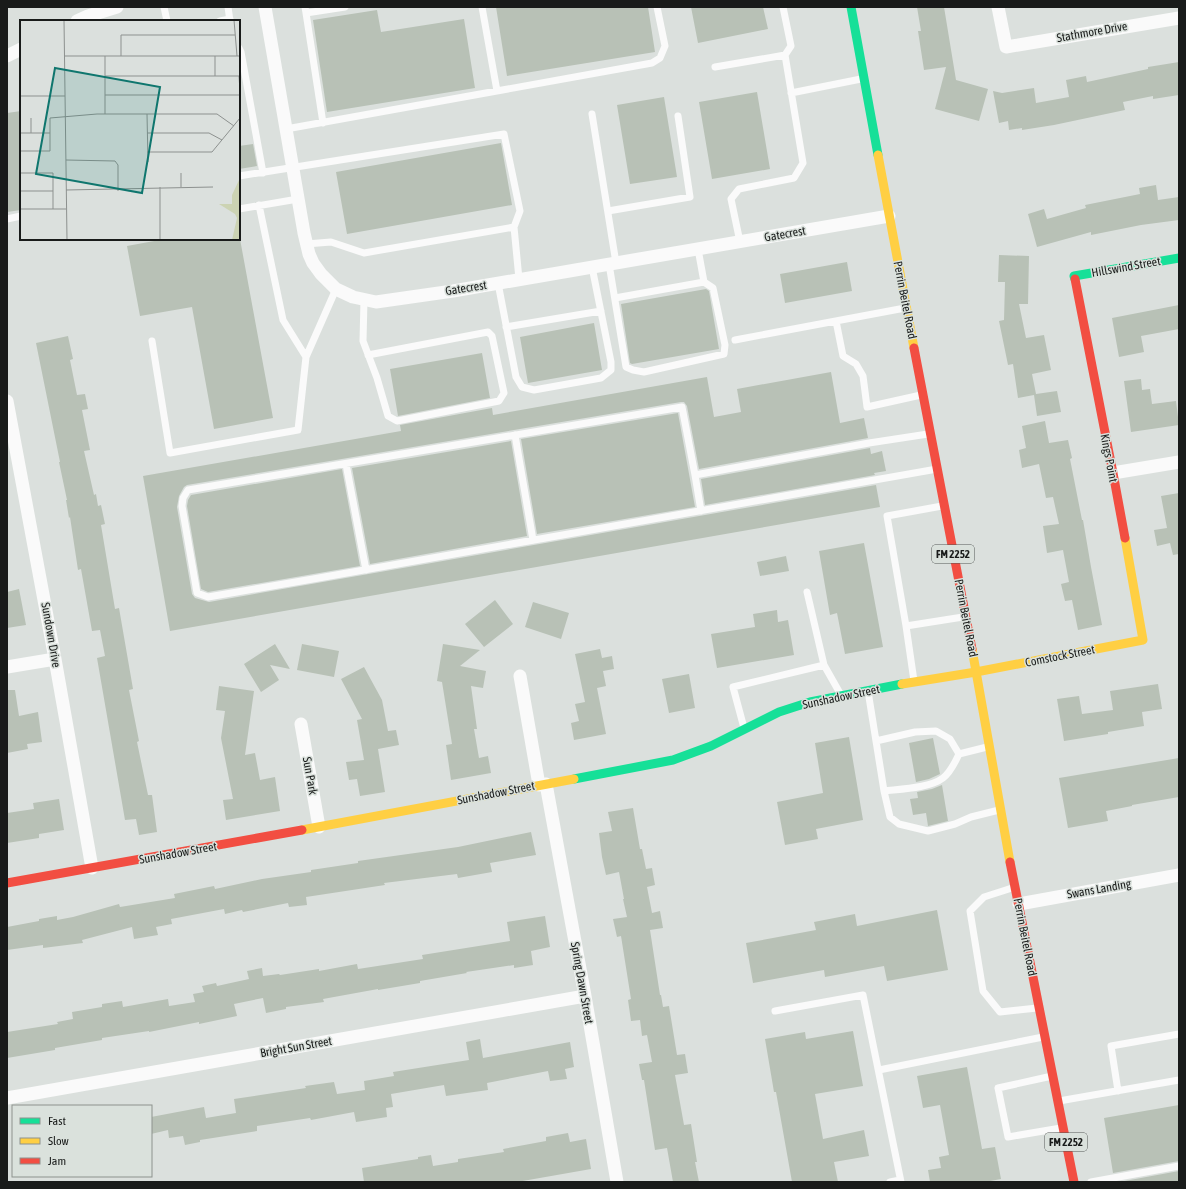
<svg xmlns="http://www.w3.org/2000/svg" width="1186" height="1189" font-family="'Asap Condensed',sans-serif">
  <rect width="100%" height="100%" fill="#dbe0dd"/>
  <path fill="#b8c1b6" d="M496,7H648L655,52L507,76Z
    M691,7H763L768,29L698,43Z
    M917,7H944L956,80L988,89L979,121L935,109L946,67L924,70L918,31H921Z
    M377,10L381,32L464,19L475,88L327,112L313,20Z
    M1179,62V95L1153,99V96L1123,102L1125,110L1054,125L1022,130V128L1009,130L1008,121L999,123L993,91L1002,93L1034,88L1036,103L1069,97L1066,80L1086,76L1087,82L1148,69V67Z
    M757,92L770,169L712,179L699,102Z
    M664,97L677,177L630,184L617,105Z
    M21,111V210L7,212V113Z
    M501,143L512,205L347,234L336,172Z
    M253,144L257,166L239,169V146Z
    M1156,185L1158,200L1179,197V220L1141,225L1091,235V232L1037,247L1028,214L1044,209L1047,219L1086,208L1085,205L1140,194L1139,188Z
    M165,239H240L273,418L214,429L192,307L140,316L127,246Z
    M999,255L1029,256L1028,304H1019L1026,338L1044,335L1051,370L1032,374L1036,394L1057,391L1061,412L1037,416L1034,395L1018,398L1013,364L1008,365L999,321L1004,320L1005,282H998Z
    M847,262L852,291L785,303L780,274Z
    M706,289L709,291L719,349L632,364L630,363L621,304Z
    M1179,305V329L1141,336L1144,352L1119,357L1112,318Z
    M594,323L602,370L528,383L520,337Z
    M68,336L73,359L70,360L77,395L85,394L88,409L82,410L90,450L84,451L94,495L96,494L98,506L101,505L105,524L101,525L115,609L119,608L133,689L129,690L139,741L137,742L148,795H152L157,832L139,835L136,819L125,820L97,658L105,656L100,630L92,631L81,569L78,570L70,517L69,518L66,500H67L59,462H60L36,343Z
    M482,353L490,398L398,416L390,369Z
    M831,372L840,423L864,418L868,438L699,469L687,406L684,402H681L187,485L184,487L179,496L177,507L192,594L195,598L209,602L876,485L880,507L170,631L143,476L401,431L400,425L492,408L493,415L707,377L714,417L741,412L737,389Z
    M1141,379L1142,390L1150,389L1152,404L1176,401L1179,425L1131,432L1124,381Z
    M678,413L695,507L537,534L521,439Z
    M1045,421L1049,443L1068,440L1072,458L1070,459L1082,520H1083L1091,567L1102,625L1078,630L1072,600L1065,601L1061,584L1069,582L1063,550L1047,553L1043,526L1059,524L1053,497L1046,498L1039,464L1022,468L1019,450L1026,448L1022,426Z
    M511,441L527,536L370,564L352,468Z
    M870,448L871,454L882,451L886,471L874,473L875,475L705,505L701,479Z
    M342,469L360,566L208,592L201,589L187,506L188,500L191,495Z
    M1179,493V554L1173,555L1170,543L1157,546L1154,530L1167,528L1161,496Z
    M864,543L883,647L845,654L837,613L830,615L819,551Z
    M786,556L789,571L760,576L757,562Z
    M19,589L26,625L7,628V592Z
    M495,600L513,624L484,647L465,624Z
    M533,602L569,613L561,639L525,627Z
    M777,610L778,622L788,620L794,655L717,668L711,634L755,627L753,614Z
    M275,644L290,669L270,665L279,680L261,692L244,664Z
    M302,644L339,651L334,677L297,670Z
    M443,644L480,650L460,666L486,671L483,688L471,686L477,729H474L479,758L488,756L491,773L451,780L446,745L452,744L442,682L437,681Z
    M600,649L602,658L612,656L614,669L603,671L606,686L597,688L606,734L574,740L571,723L579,721L575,704L585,702L575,654Z
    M364,667L382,700L388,731L396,730L399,745L378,749L385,792L360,796L357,779L349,780L346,762L364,760L357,720L362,719L341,679Z
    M689,674L695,708L669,713L662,679Z
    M1158,684L1162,709L1142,712L1144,726L1108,732V734L1064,741L1057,699L1079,696L1082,714L1113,710L1110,691Z
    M219,686L254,691L245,755L255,753L260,780L275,777L280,811L226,820L223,800L233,799L221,738L225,711L216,710Z
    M7,690H15L19,716L38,712L42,742L27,744L28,749L7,753Z
    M849,737L863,820L816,829L818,839L785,845L777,802L823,793L815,743Z
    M933,738L940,774L929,779L916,782L909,743Z
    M1179,758V797L1132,805V806L1106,811L1108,821L1068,828L1059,778Z
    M942,785L948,821L928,826L926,813L913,815L910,799L918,798L917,792L932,789Z
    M59,799L64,830L39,834V838L7,843V813L34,809L33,803Z
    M633,808L640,849H642L646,869L652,868L655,885L647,887L652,913L660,911L663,928L650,930L660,995H661L663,1007L669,1006L677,1055L685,1054L688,1073L675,1075L684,1125L691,1124L697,1162H695L699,1182H673L667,1148L655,1150L644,1080H642L639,1064L652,1062L647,1035L642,1036L640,1020L631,1021L628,1000L631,999L621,936L617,937L613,919L627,917L623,899H624L619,872L606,875L602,857L599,833L612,831L608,812Z
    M531,832L536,855L490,863L492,872L458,878L457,874L384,883L385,885L306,897L307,905L289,907L288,903L243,912L242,910L225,914L224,909L171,919L172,924L156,927L158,935L134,939L132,927L82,940L83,943L43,948V945L7,950V927L39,921V919L57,916V920L73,917L119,904L120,907L175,898L174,894L214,886L215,889L262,879L311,872V870L358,863V861L458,847Z
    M937,910L948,970L887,981L884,966L825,977L824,970L753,983L746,943L816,930L814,922L855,914L857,926Z
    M545,916L550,947L531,951L533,965L514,968V965L466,972L467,973L420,981V983L378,990V989L323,999L324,1002L286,1007V1009L266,1013L263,998L234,1004L237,1016L199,1024V1022L149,1032V1031L102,1038V1040L55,1048V1050L7,1058V1032L58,1024L57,1022L73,1019L72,1012L102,1007V1004L122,1001L123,1007L168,999L169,1006L195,1002L193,994L204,992L202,986L216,983L217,986L249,979L247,971L262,968L263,976L279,974L280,975L319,969V971L357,964L358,969L423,959L422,955L510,941L507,922Z
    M853,1031L863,1086L815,1094L823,1139L864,1130L869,1156L834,1162L838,1182H792L776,1092H774L765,1039L805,1032L806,1039Z
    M480,1039L483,1058L570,1042L574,1067L565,1069L567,1079L550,1081L548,1071L487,1083L488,1090L446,1096L444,1085L391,1094L393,1107L386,1108L387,1117L356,1122L354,1112L311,1120L310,1118L257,1126V1131L200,1140V1142L185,1145L183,1136L169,1138L168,1130L151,1134V1117L204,1107L206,1118L236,1113L234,1099L306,1088L305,1086L334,1082L337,1094L365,1090L364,1081L394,1076L393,1072L469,1060L466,1042Z
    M967,1067L982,1149L995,1147L1001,1179L985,1182H930L928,1170L941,1168L939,1157L949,1155L940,1105L923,1108L917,1076Z
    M1179,1105V1161L1113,1173L1104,1118Z
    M568,1133L570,1142L586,1139L591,1169L517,1182H364L362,1168L418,1159V1157L431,1155L433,1166L458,1162V1159L504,1152L503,1149L546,1141V1137Z
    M1179,1171V1182H1119Z"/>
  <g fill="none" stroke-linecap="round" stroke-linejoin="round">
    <path stroke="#fafafa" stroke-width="7" d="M164,7L167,21
      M228,7L230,21
      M305,7L306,13L345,7
      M482,7L497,91
      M306,13L323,123
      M220,21L230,19
      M239,48L241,52L263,173
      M715,67L785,55L791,46L783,7
      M791,93L861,79
      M592,114L616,263
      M286,129L652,63L660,58L665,46L657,7
      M239,176L504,134L520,211L514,227L364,253L331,242L306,244
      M259,205L283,320L306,357
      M239,209L298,199
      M608,211L690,197L678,116
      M7,219L21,216
      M514,227L519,279
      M740,242L731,199L739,189L794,178L803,163L785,55
      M698,249L704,282
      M609,264L626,367L633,370L644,372L724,354L725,345L713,288L704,282L615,298
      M498,283L516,377L522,387L534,390L601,378L611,370V362L592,267
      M364,300L363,341L377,378L388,416L397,421L499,401L504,393L492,336L488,332L368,355
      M836,321L843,356L856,364L863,376L867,407L921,395
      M506,327L601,311
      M735,340L905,308
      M152,341L170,453L298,430L306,357L336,289
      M928,434L869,443L695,475L682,407L188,490L183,498L182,506L197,593L208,597L313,579L937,469
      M515,435L533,540
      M346,464L366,570
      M695,475L701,511
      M807,592L824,665L841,695
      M906,626L963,617
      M914,681L906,626L887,516L942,506
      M868,691L884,791C901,789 930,788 943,778C951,772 955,762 959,754L987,747
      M744,728L733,687L824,665
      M876,741L915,732L936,731L950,739L959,754
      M884,791L890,817L899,824L928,831L955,824L971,817L999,810
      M1012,888L984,897L970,911L983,991L1000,1012L1037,1008
      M775,1011L863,995C876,1057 888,1120 901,1182
      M879,1070L1043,1037
      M1052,1076L998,1088L1008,1137L1061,1128
      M1118,1091L1111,1046L1179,1034
      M1059,1101L1179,1080
      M890,1182L900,1180
      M1091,1182L1179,1166"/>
    <path stroke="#fafafa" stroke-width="13" d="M265,7L304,233L309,254L313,263L321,274L336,289L353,297L376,302L453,291L889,216
      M998,7L1006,47L1179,18
      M77,21L88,16L117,7
      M7,56L21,49
      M7,401L55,659L92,868
      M1113,473L1179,462
      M7,667L55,659
      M520,676L539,785
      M301,724L319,827
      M546,784L585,996L617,1182
      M1019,904L1179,875
      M7,1098L585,996"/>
    <path stroke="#16e098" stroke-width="9" d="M851,7L878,155
      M1075,279L1074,276L1179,258
      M574,779L673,760L711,746L779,712L810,702L902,684"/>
    <path stroke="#ffcf43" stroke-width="9" d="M878,155L914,348
      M972,649L1010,862
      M902,684L976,672L1143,640L1125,538
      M302,830L574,779"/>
    <path stroke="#f24e42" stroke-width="9" d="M1075,279L1113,473L1125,538
      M914,348L972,649
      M1010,862L1074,1182
      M7,883L302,830"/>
  </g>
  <g text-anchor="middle" stroke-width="3" stroke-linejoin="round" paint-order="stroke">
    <g fill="#dae1dc" stroke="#535654" stroke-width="1">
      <rect x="932" y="545" width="42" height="18" rx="3"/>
      <rect x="1045" y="1133" width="42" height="18" rx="3"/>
    </g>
    <g font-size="11" font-weight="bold" fill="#191b1a">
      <text x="953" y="558">FM 2252</text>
      <text x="1066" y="1146">FM 2252</text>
    </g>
    <g font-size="12" fill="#191b1a" stroke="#dae1dc">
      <text transform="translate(1092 32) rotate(-10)" y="4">Stathmore Drive</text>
      <text transform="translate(785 234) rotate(-10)" y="4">Gatecrest</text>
      <text transform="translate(1126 267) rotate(-10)" y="4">Hillswind Street</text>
      <text transform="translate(466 288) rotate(-9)" y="4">Gatecrest</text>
      <text transform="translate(905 300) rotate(79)" y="4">Perrin Beitel Road</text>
      <text transform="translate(1109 458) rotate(79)" y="4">Kings Point</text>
      <text transform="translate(966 618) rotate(79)" y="4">Perrin Beitel Road</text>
      <text transform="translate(51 635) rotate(80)" y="4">Sundown Drive</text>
      <text transform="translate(1060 656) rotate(-11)" y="4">Comstock Street</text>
      <text transform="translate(841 697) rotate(-12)" y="4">Sunshadow Street</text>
      <text transform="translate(310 776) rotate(80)" y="4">Sun Park</text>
      <text transform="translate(496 793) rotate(-11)" y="4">Sunshadow Street</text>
      <text transform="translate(178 853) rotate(-10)" y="4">Sunshadow Street</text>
      <text transform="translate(1099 889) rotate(-10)" y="4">Swans Landing</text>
      <text transform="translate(1025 937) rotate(79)" y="4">Perrin Beitel Road</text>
      <text transform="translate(582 983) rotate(80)" y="4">Spring Dawn Street</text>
      <text transform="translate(296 1047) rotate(-10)" y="4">Bright Sun Street</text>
    </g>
  </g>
  <g transform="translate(20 20)">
    <rect width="220" height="220" fill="#dbe0dd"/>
    <path d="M220,158V220H212L217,198L215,194L199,184H212V175Z" fill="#ccd3b3"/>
    <path fill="none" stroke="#8d918f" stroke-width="1" d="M44,0L47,220M214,0L217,36M44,36H220M101,36V15H215M85,56H219L220,71M195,56V36M85,75H220M0,76H45M85,94V36M127,94L128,142M0,113H30M11,113V98M127,113H189L202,120M0,131H30V98L77,94H197L214,106M127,132H192L220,98M46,140L95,141L98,145V171M0,153H33V189M161,167V153M46,170L193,167M0,171H33M0,189H46M140,220V167"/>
    <path fill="#0f766e" fill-opacity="0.15" stroke="#0f766e" stroke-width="2" d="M35,48L140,67L122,173L16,154Z"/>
    <rect width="220" height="220" fill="none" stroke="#191b1a" stroke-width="2"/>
  </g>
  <rect width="1186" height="1189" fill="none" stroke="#191b1a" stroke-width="16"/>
  <rect x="12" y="1105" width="140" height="72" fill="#dae1dc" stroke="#8d928e"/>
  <rect x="20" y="1118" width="20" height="6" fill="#16e098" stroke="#8d928e"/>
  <text x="48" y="1125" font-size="12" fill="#191b1a">Fast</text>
  <rect x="20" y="1138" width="20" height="6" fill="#ffcf43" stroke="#8d928e"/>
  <text x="48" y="1145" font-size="12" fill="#191b1a">Slow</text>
  <rect x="20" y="1158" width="20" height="6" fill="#f24e42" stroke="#8d928e"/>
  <text x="48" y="1165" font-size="12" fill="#191b1a">Jam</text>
</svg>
